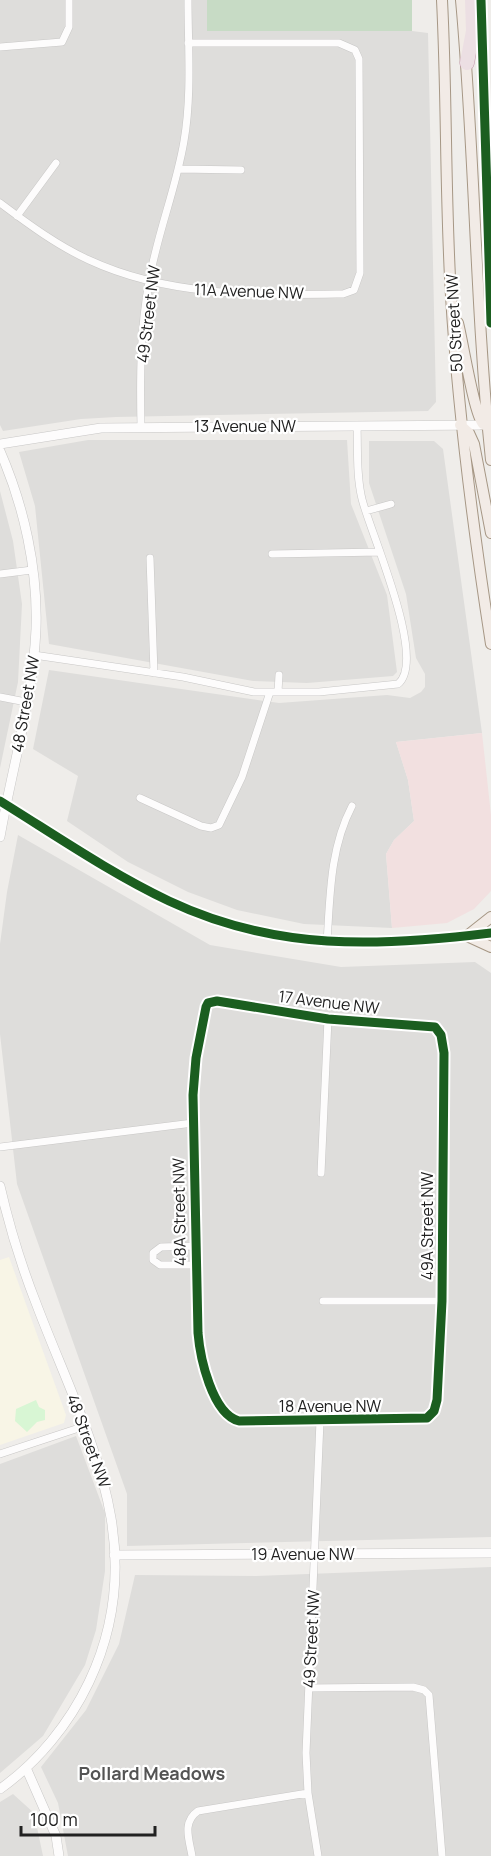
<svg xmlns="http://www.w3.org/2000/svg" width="491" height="1856" font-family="Manrope,sans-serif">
  <rect width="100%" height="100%" fill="#efedea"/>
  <path fill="#dedddb" d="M0,0H207V31H412L428,33L436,402L428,411L116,417L81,419L3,431L0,425Z
    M88,440H347L351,504L387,595L397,672L393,676L307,683L253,681L49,644L35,506L19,452Z
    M369,441H434L443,449L482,733L396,742L408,780L414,821L394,840L386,854L392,928L304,924L237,910L188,892L128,862L67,821L78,776L33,749L49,670L279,703L387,695L410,698L421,692L425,687V674L416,658L406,594L369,483Z
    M0,491L13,541L22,604L18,682L0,768Z
    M18,835L210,945L341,967L475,962L491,973V1537L127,1546V1494L17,1184L0,1034V944L7,892Z
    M76,1436L105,1513V1571L96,1630L85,1665L43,1736L0,1773V1464Z
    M491,1567V1856H68L58,1803L41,1767L86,1710L119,1644L135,1575L256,1576Z
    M13,1794L34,1813L43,1856H0V1802Z"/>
  <path fill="#f2e0e0" d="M482,733L491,815V891L474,909L447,923L392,928L386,854L394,840L414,821L408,780L396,742Z"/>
  <path fill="#f8f5e6" d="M9,1257L66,1415L64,1423L0,1445V1260Z"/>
  <path fill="#c7dbc5" d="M207,0H412V31H207Z"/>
  <path fill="#d8f6d4" d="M36,1400L39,1407L45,1410V1420L37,1422L27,1432L15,1421L16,1409Z"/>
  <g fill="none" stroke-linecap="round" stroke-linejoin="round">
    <g stroke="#c8c7c6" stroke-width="8">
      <path id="minor" d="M0,47L62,42L69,27V0
        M179,169L241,170
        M0,203C28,224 58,246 89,260C169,297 257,295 343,294L354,290L360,273L359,59L355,50L339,43H188
        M17,216L56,163
        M141,427C140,378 140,330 149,282C157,234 176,189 184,141C192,95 188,46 188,0
        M366,511L391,504
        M272,554L380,552
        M150,558L154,673
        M0,574L32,570
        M34,655L183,677L254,692H319L398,684C428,660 370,532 362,499C356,475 358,450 357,426
        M278,692L279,675
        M0,697L26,702
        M140,798L201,826L211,828L219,825L242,777L270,692
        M327,943C330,896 330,848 352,806
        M217,1001L328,1019L435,1027L441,1035L444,1053L442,1301L437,1400L434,1411L427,1418L239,1421C212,1414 200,1357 198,1333L193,1095L196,1058L206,1007L208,1003Z
        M0,1147L193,1123
        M321,1173L328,1019
        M195,1246L161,1247L153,1253V1260L160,1265H195
        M323,1301H442
        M0,1454L85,1426
        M309,1688L413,1687L424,1690L429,1695L442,1856
        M192,1856C189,1839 182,1822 198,1811L308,1793
        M318,1856L308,1793L306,1753L320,1421"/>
    </g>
    <g stroke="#c8c7c6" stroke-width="10">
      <path id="tertiary" d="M0,444L101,428L488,425
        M0,451C24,506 38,569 36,629C33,699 12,768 0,837
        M0,801C55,835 110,873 169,901C275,951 378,947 491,933
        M0,1186C9,1225 21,1265 36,1303C84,1430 154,1545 89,1682C69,1724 38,1762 0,1789
        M114,1555L491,1553
        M27,1770L56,1836L59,1856"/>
    </g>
    <g stroke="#a69785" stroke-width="12">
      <path id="primary" d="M442,0C447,98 445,197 451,296C458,413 473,528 491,644
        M461,0C475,153 475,307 491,460
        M458,323C463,342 474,414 483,424L487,425
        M460,425L469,433L474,444L491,533
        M491,917L467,936L491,947"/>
    </g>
    <g stroke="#c79eb0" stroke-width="15">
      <path id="motorway" d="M467,63L473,31L472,0"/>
    </g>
    <use href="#minor" stroke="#fdfcfc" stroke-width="7"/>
    <use href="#tertiary" stroke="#fdfcfc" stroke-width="9"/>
    <use href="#primary" stroke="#f2ebe6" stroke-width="10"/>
    <use href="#motorway" stroke="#ecdfe3" stroke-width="14"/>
    <g stroke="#fff" stroke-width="13">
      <path id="cycleway" d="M481,0L491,323
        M0,801C55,835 110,873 169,901C275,951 378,947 491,933
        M217,1001L328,1019L435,1027L441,1035L444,1053L442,1301L437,1400L434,1411L427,1418L239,1421C212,1414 200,1357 198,1333L193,1095L196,1058L206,1007L208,1003Z"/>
    </g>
    <use href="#cycleway" stroke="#1b5e20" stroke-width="9"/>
  </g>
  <g text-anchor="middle" stroke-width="4.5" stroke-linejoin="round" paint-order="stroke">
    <g font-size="16" fill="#212121" stroke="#fff">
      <text transform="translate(249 291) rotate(2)" y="6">11A Avenue NW</text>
      <text transform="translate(148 314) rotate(-83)" y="6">49 Street NW</text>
      <text transform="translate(454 323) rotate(-93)" y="6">50 Street NW</text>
      <text x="245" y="432">13 Avenue NW</text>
      <text transform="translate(25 704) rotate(-80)" y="6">48 Street NW</text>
      <text transform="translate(329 1002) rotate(7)" y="6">17 Avenue NW</text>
      <text transform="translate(179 1212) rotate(-91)" y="6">48A Street NW</text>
      <text transform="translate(427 1226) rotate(-90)" y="6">49A Street NW</text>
      <text x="330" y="1412">18 Avenue NW</text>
      <text transform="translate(89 1441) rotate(70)" y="6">48 Street NW</text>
      <text x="303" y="1560">19 Avenue NW</text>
      <text transform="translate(311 1639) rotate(-87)" y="6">49 Street NW</text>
    </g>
    <g font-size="18" font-weight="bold" fill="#545454" stroke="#fff">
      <text x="152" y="1780">Pollard Meadows</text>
    </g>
  </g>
  <path d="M21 1826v9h134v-9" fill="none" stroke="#212121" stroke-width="3"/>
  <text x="30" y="1826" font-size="18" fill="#212121" stroke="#ffffff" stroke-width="4.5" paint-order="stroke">100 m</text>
</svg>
